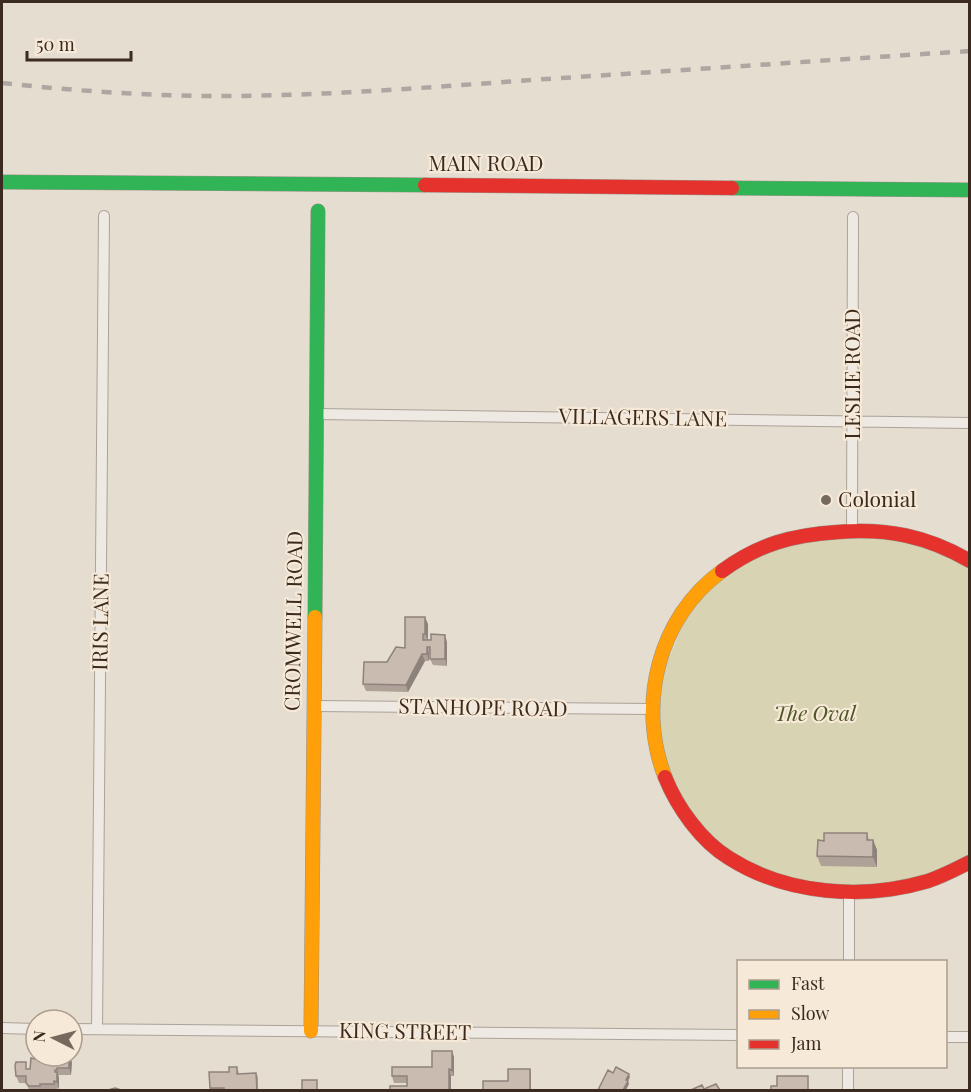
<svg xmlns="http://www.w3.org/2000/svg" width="971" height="1092" font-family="'Playfair Display',serif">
  <rect width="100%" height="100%" fill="#e5ddd0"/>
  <path fill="#d8d4b3" d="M825,537L904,539L969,565V865L922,884L817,889L725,857L677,793L663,753L658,710L666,665L684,622L707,590L743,561L777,547Z"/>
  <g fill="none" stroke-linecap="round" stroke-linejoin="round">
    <g stroke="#aba299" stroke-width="12">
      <path id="street" d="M317,414L970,423
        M852,530L853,217
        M314,706L652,709
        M849,962V891
        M2,1028L36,1029
        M72,1029L738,1035
        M97,1029L104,216
        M946,1037H970
        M848,1090V1066"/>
    </g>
    <g stroke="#9b9288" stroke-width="15">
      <path id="fast" d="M2,182L425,185
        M732,188L970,190
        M315,617L318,211"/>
    </g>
    <g stroke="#9b9288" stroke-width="15">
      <path id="slow" d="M665,777C637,705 658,617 722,571
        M311,1031L315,617"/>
    </g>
    <g stroke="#9b9288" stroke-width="15">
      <path id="jam" d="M425,185L732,188
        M722,571C759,544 792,535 838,532C887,528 927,536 970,561
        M665,777C677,807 701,841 729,858C787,895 864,900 928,881C943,876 956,869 970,862"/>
    </g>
    <use href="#street" stroke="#eee9e2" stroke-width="10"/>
    <use href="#fast" stroke="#30b455" stroke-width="14"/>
    <use href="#slow" stroke="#ff9f0a" stroke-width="14"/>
    <use href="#jam" stroke="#e5322d" stroke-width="14"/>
    <path stroke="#aea7a1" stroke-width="4.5" stroke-dasharray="10 10" stroke-linecap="butt" d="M2,83C67,90 134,95 201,96C316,97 432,87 546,79C687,70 828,60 970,51"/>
  </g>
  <path fill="#aea198" d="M428,624V640L447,642V666L433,665L430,659V654H429V661H425L408,692L366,691L363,684L387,662L405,648Z
    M867,833L869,840H873L877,850V867L821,866L817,856L824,841Z
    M452,1051L454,1057V1076H451V1090H390L407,1086V1083H394L392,1076L432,1067Z
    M47,1060L72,1062L71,1075H59V1089L57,1088V1090H29L26,1083H19L16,1076Z
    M238,1070L239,1074L256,1073L258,1077V1090H210V1088L229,1072Z"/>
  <path fill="#8d837c" d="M425,617L428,624V640L425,634Z
    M445,635L447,642V666L445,659Z
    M427,647L429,654V661L427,654Z
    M422,654L425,661L408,692L406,685Z
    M873,840L877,850V867L873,857Z
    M452,1051L454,1057V1076L452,1070Z
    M69,1056L72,1062L71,1075L69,1068Z
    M449,1069L451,1076V1090H449Z
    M530,1069L531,1073V1090H530Z
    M57,1072L59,1079V1089L57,1082Z
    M629,1074L630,1077L628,1081L629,1084L626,1090H623L626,1080Z"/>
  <path fill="#cabbb1" stroke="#8d837c" stroke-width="1.5" d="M405,617H425V634H423V640H431V634L445,635V659H430V647H427V654H422L406,685L363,684L364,662H387L396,647L405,648Z
    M824,833H867V840H873V857L817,856L818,840L824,841Z
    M432,1051H452V1070L449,1069V1090H390V1086H407V1076H392V1067H432Z
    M39,1056L46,1057V1060H48L49,1056H69V1068H57V1070H55V1072H57V1082L54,1081V1084H40V1086H29L26,1083V1076H16L15,1066L16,1062H26V1069H30L31,1058L35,1059Z
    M229,1067H237V1074L256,1073L257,1090H224V1088H210L209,1072H229Z
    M616,1067L629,1074L626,1080L628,1081L623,1090H624H598L608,1070L613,1073Z
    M508,1069H530V1090H483V1081H508Z
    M777,1076H808V1090H771V1086H777Z
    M302,1080H317V1090H302Z
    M716,1084L720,1090H691L702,1085L704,1089Z
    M115,1088L121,1090H108Z"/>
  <circle fill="#76695e" stroke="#f6e9d7" stroke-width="2" cx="826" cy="500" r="6"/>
  <g text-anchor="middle" stroke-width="4.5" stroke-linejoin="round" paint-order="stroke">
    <g font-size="21" fill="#3b2a20" stroke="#f6e9d7">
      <text x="486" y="171">MAIN ROAD</text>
      <text transform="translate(853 374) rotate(-90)" y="7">LESLIE ROAD</text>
      <text transform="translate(643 418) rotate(1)" y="7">VILLAGERS LANE</text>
      <text transform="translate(294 621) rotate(-89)" y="7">CROMWELL ROAD</text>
      <text transform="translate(101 622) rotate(-89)" y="7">IRIS LANE</text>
      <text transform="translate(483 708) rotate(1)" y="7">STANHOPE ROAD</text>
      <text transform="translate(405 1032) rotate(1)" y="7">KING STREET</text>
    </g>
    <g font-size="21" fill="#3b2a20" stroke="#f6e9d7" text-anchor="start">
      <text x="838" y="507">Colonial</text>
    </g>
    <g font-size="21" font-style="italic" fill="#505727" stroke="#f6e9d7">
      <text x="815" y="721">The Oval</text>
    </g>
  </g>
  <rect width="971" height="1092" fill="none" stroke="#3b2a20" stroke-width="6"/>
  <rect x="737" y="960" width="210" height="108" fill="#f6e9d7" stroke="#ab9d8e" stroke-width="1.5"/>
  <rect x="749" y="980" width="30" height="9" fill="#30b455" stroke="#ab9d8e" stroke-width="1.5"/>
  <text x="791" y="990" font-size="18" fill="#3b2a20">Fast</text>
  <rect x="749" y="1010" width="30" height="9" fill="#ff9f0a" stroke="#ab9d8e" stroke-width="1.5"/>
  <text x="791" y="1020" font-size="18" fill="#3b2a20">Slow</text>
  <rect x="749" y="1040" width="30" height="9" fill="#e5322d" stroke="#ab9d8e" stroke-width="1.5"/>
  <text x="791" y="1050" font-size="18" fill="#3b2a20">Jam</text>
  <g transform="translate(54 1038) rotate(276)"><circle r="28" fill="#f6e9d7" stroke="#ab9d8e" stroke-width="1.5"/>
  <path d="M0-4.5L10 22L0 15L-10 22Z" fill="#76695e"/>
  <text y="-9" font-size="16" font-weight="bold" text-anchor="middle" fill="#3b2a20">N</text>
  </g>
  <path d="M27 51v9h104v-9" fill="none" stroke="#3b2a20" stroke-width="3"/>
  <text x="36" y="51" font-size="18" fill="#3b2a20" stroke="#f6e9d7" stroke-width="4.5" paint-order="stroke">50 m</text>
</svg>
